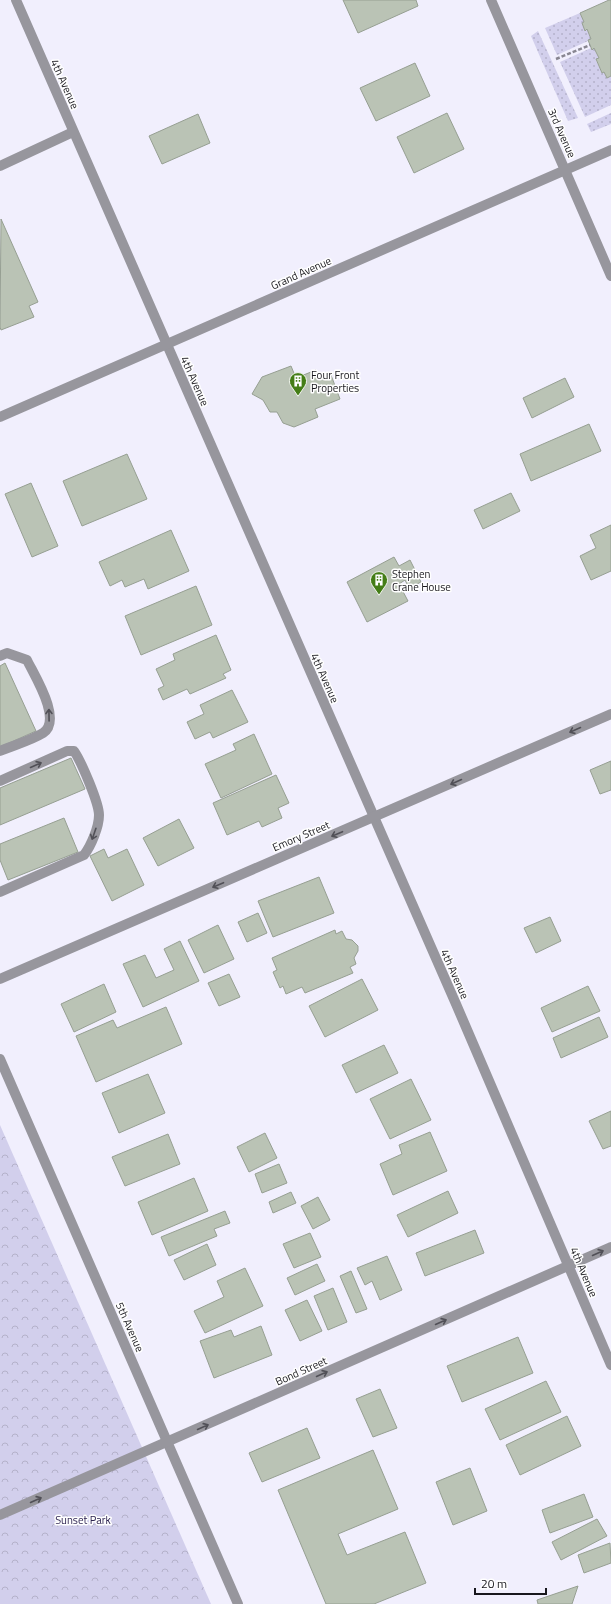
<svg xmlns="http://www.w3.org/2000/svg" width="611" height="1604" font-family="'Titillium Web',sans-serif">
<style>
.grass{fill:url(#grass-dots)}
.park{fill:url(#park-crowns)}
.building{fill:#bac3b5;stroke:#969f92}
.lines{fill:none;stroke-linecap:round;stroke-linejoin:round}
.path{stroke:#888691;stroke-width:2.5;stroke-dasharray:4 2;stroke-linecap:butt}
.minor{stroke:#97969d;stroke-width:10}
.oneway{stroke:#515057}
.labels{text-anchor:middle;stroke-width:3;stroke-linejoin:round;paint-order:stroke}
.street-label{font-size:11px;fill:#18171d;stroke:#fff}
.poi-label{font-size:11px;fill:#18171d;stroke:#fff;text-anchor:start}
.park-label{font-size:11px;fill:#2c2250;stroke:#fff}
</style>
<defs>
<pattern id="grass-dots" width="8" height="8" patternUnits="userSpaceOnUse"><rect width="8" height="8" fill="#d2cfec"/><path d="M2 2h.1M6 6h.1" fill="none" stroke="#b4b1ca" stroke-width="1.8" stroke-linecap="round"/></pattern>
<pattern id="park-crowns" width="20" height="18" patternUnits="userSpaceOnUse"><rect width="20" height="18" fill="#d2cfec"/><path d="M2 6a3 3 0 1 1 6 0M12 15a3 3 0 1 1 6 0" fill="none" stroke="#b4b1ca"/></pattern>
</defs>
<rect width="100%" height="100%" fill="#f1effd"/>
<g class="grass">
<path d="M580 13 584 22 582 23 585 30 587 29 591 39 588 41 557 55 545 28Z"/>
<path d="M538 31 578 118 568 121 531 36Z"/>
<path d="M591 48H594L599 58 596 60 602 73 604 72 607 78 611 76V105L585 117 560 62Z"/>
<path d="M611 113V124L591 132 587 124Z"/>
</g>
<path class="park" d="M0 1125 211 1604H0Z"/>
<g class="building">
<path d="M343 0H416L418 6 358 33Z"/>
<path d="M609 0H611V76L607 78 604 72 602 73 596 59 599 58 594 48 592 50 588 40 591 39 587 29 585 31 582 23 584 22 580 13Z"/>
<path d="M415 63 430 96 376 121 360 88Z"/>
<path d="M447 113 464 149 414 173 397 137Z"/>
<path d="M198 114 210 143 162 164 149 136Z"/>
<path d="M1 219 38 302 29 306 34 317 1 330 0 327Z"/>
<path d="M291 366 296 378 316 370 320 379 331 375 340 399 315 409 318 417 294 427 283 423 277 412H270L263 400 252 394 262 377Z"/>
<path d="M565 378 574 397 532 418 523 398Z"/>
<path d="M589 424 601 451 531 481 520 454Z"/>
<path d="M127 454 147 499 82 526 63 481Z"/>
<path d="M31 483 58 546 32 557 5 494Z"/>
<path d="M511 493 520 511 483 529 474 510Z"/>
<path d="M611 525V571L591 580 580 556 596 548 590 535Z"/>
<path d="M171 530 189 571 148 589 144 579 125 587 122 580 110 586 99 562Z"/>
<path d="M394 557 399 566 410 560 421 582 409 588 405 580 399 584 408 601 367 622 347 582Z"/>
<path d="M196 586 212 625 141 655 125 616Z"/>
<path d="M216 635 231 670 223 674 226 678 190 694 187 689 163 700 158 689 164 686 156 669 175 660 173 654Z"/>
<path d="M5 663 36 731 0 747V666Z"/>
<path d="M232 690 248 722 213 738 210 732 195 739 187 722 204 714 200 705Z"/>
<path d="M254 734 272 774 221 798 205 764 236 750 233 744Z"/>
<path d="M71 758 85 789 0 825V788Z"/>
<path d="M611 761V790L600 794 590 770Z"/>
<path d="M276 775 289 803 278 808 282 818 262 827 259 821 227 835 213 803Z"/>
<path d="M64 818 78 852 8 880 0 860V844Z"/>
<path d="M179 819 194 848 158 866 143 838Z"/>
<path d="M104 849 108 858 127 849 144 885 112 901 90 856Z"/>
<path d="M319 877 334 913 273 937 258 901Z"/>
<path d="M258 913 267 933 247 942 238 922Z"/>
<path d="M550 917 561 941 536 953 524 928Z"/>
<path d="M218 925 234 959 204 973 188 940Z"/>
<path d="M335 930 336 934 342 931 346 939 352 940 358 946V951L354 958 356 964 350 967 353 973 305 993 302 987 286 994 283 986 280 988 273 972 277 970 272 958Z"/>
<path d="M180 941 199 981 143 1007 123 964 145 955 156 978 174 970 164 949Z"/>
<path d="M229 974 240 997 219 1006 208 983Z"/>
<path d="M362 979 378 1010 325 1037 309 1006Z"/>
<path d="M104 984 116 1012 74 1032 61 1004Z"/>
<path d="M588 986 600 1011 552 1032 541 1008Z"/>
<path d="M166 1007 182 1044 96 1082 76 1036 113 1020 117 1028Z"/>
<path d="M599 1017 608 1037 561 1058 553 1038Z"/>
<path d="M384 1045 398 1073 356 1093 342 1065Z"/>
<path d="M148 1074 165 1113 119 1133 102 1093Z"/>
<path d="M411 1079 431 1120 390 1139 370 1099Z"/>
<path d="M611 1111V1146L603 1149 589 1121Z"/>
<path d="M430 1132 447 1171 393 1195 380 1164 402 1154 399 1145Z"/>
<path d="M265 1133 277 1158 249 1172 237 1147Z"/>
<path d="M168 1134 180 1164 125 1186 112 1157Z"/>
<path d="M279 1164 287 1183 262 1193 255 1174Z"/>
<path d="M194 1178 208 1211 152 1235 138 1202Z"/>
<path d="M448 1191 458 1213 408 1237 397 1215Z"/>
<path d="M291 1192 296 1203 273 1213 269 1202Z"/>
<path d="M318 1197 330 1220 313 1229 301 1206Z"/>
<path d="M225 1211 230 1223 214 1229 217 1236 169 1256 161 1237Z"/>
<path d="M475 1230 484 1253 425 1276 416 1253Z"/>
<path d="M310 1233 321 1257 294 1268 283 1244Z"/>
<path d="M207 1244 216 1265 184 1280 174 1260Z"/>
<path d="M387 1256 402 1290 380 1300 372 1281 365 1285 357 1268Z"/>
<path d="M317 1264 325 1281 295 1295 287 1278Z"/>
<path d="M245 1268 263 1306 205 1333 194 1311 224 1297 217 1281Z"/>
<path d="M351 1271 367 1309 356 1313 340 1276Z"/>
<path d="M333 1288 347 1322 328 1330 314 1296Z"/>
<path d="M307 1300 322 1331 300 1341 285 1310Z"/>
<path d="M261 1326 272 1355 214 1378 200 1341 231 1330 234 1337Z"/>
<path d="M518 1337 533 1373 462 1402 447 1366Z"/>
<path d="M546 1381 561 1412 500 1440 485 1409Z"/>
<path d="M380 1389 397 1428 373 1437 356 1399Z"/>
<path d="M567 1416 581 1446 520 1475 506 1445Z"/>
<path d="M307 1428 320 1458 262 1482 249 1453Z"/>
<path d="M373 1450 398 1509 338 1534 347 1555 405 1532 426 1583 374 1604H326L278 1490Z"/>
<path d="M470 1468 487 1511 453 1525 436 1482Z"/>
<path d="M584 1494 593 1517 550 1533 542 1510Z"/>
<path d="M597 1519 607 1536 561 1560 552 1542Z"/>
<path d="M610 1543 611 1563 584 1573 578 1555Z"/>
<path d="M578 1586 572 1604H538L537 1600Z"/>
</g>
<g class="lines">
<path class="path" d="M556 59 590 45"/>
<g class="minor">
<path d="M16 0 456 1004 611 1365"/>
<path d="M491 0 611 276"/>
<path d="M0 166 73 132"/>
<path d="M0 417 611 150"/>
<path d="M0 656 7 653 27 660C34 675 63 720 43 733 30 741 14 745 0 751"/>
<path d="M0 781 67 751H74C81 761 99 803 99 815 99 827 91 846 84 855L0 892"/>
<path d="M0 979 611 714"/>
<path d="M0 1059 238 1604"/>
<path d="M0 1515 611 1247"/>
</g>
</g>
<defs><path id="oneway-shaft" d="M-6 0H5M1.5-3L5.5 0L1.5 3" fill="none" stroke-width="1.6" stroke-linecap="round" stroke-linejoin="round"/></defs>
<g class="oneway">
<use href="#oneway-shaft" transform="translate(49 715) rotate(-91)"/>
<use href="#oneway-shaft" transform="translate(575 730) rotate(156)"/>
<use href="#oneway-shaft" transform="translate(36 765) rotate(-24)"/>
<use href="#oneway-shaft" transform="translate(456 782) rotate(156)"/>
<use href="#oneway-shaft" transform="translate(94 834) rotate(109)"/>
<use href="#oneway-shaft" transform="translate(337 834) rotate(157)"/>
<use href="#oneway-shaft" transform="translate(218 885) rotate(157)"/>
<use href="#oneway-shaft" transform="translate(598 1253) rotate(-24)"/>
<use href="#oneway-shaft" transform="translate(441 1322) rotate(-24)"/>
<use href="#oneway-shaft" transform="translate(322 1374) rotate(-24)"/>
<use href="#oneway-shaft" transform="translate(203 1427) rotate(-24)"/>
<use href="#oneway-shaft" transform="translate(36 1500) rotate(-24)"/>
</g>
<defs>
<g id="building-pin" transform="scale(0.9)"><path d="M0 17L-7.5 6A9.5 9.5 0 1 1 7.5 6Z" fill="#447d16" stroke="#fff"/><path d="M-4-6H4V6H1V3H-1V6H-4ZM-2.5-4.3h1.7v1.8h-1.7ZM.8-4.3h1.7v1.8H.8ZM-2.5-1h1.7V.8h-1.7ZM.8-1h1.7V.8H.8Z" fill="#fff"/></g>
</defs>
<g fill-rule="evenodd">
<use href="#building-pin" x="298" y="381"/>
<use href="#building-pin" x="379" y="580"/>
</g>
<g class="labels">
<g class="street-label">
<text transform="translate(65 84) rotate(66)" y="4">4th Avenue</text>
<text transform="translate(562 133) rotate(66)" y="4">3rd Avenue</text>
<text transform="translate(301 273) rotate(-24)" y="4">Grand Avenue</text>
<text transform="translate(195 381) rotate(66)" y="4">4th Avenue</text>
<text transform="translate(325 678) rotate(66)" y="4">4th Avenue</text>
<text transform="translate(301 836) rotate(-23)" y="4">Emory Street</text>
<text transform="translate(455 974) rotate(66)" y="4">4th Avenue</text>
<text transform="translate(584 1272) rotate(67)" y="4">4th Avenue</text>
<text transform="translate(130 1327) rotate(66)" y="4">5th Avenue</text>
<text transform="translate(301 1371) rotate(-24)" y="4">Bond Street</text>
</g>
<g class="poi-label">
<text x="311" y="379">Four Front<tspan x="311" dy="13">Properties</tspan></text>
<text x="392" y="578">Stephen<tspan x="392" dy="13">Crane House</tspan></text>
</g>
<g class="park-label">
<text x="83" y="1524">Sunset Park</text>
</g>
</g>
<path d="M475 1588v6h71v-6" fill="none" stroke="#18171d" stroke-width="2"/>
<text x="481" y="1588" font-size="12" fill="#18171d" stroke="#ffffff" stroke-width="3" paint-order="stroke">20 m</text>
</svg>
